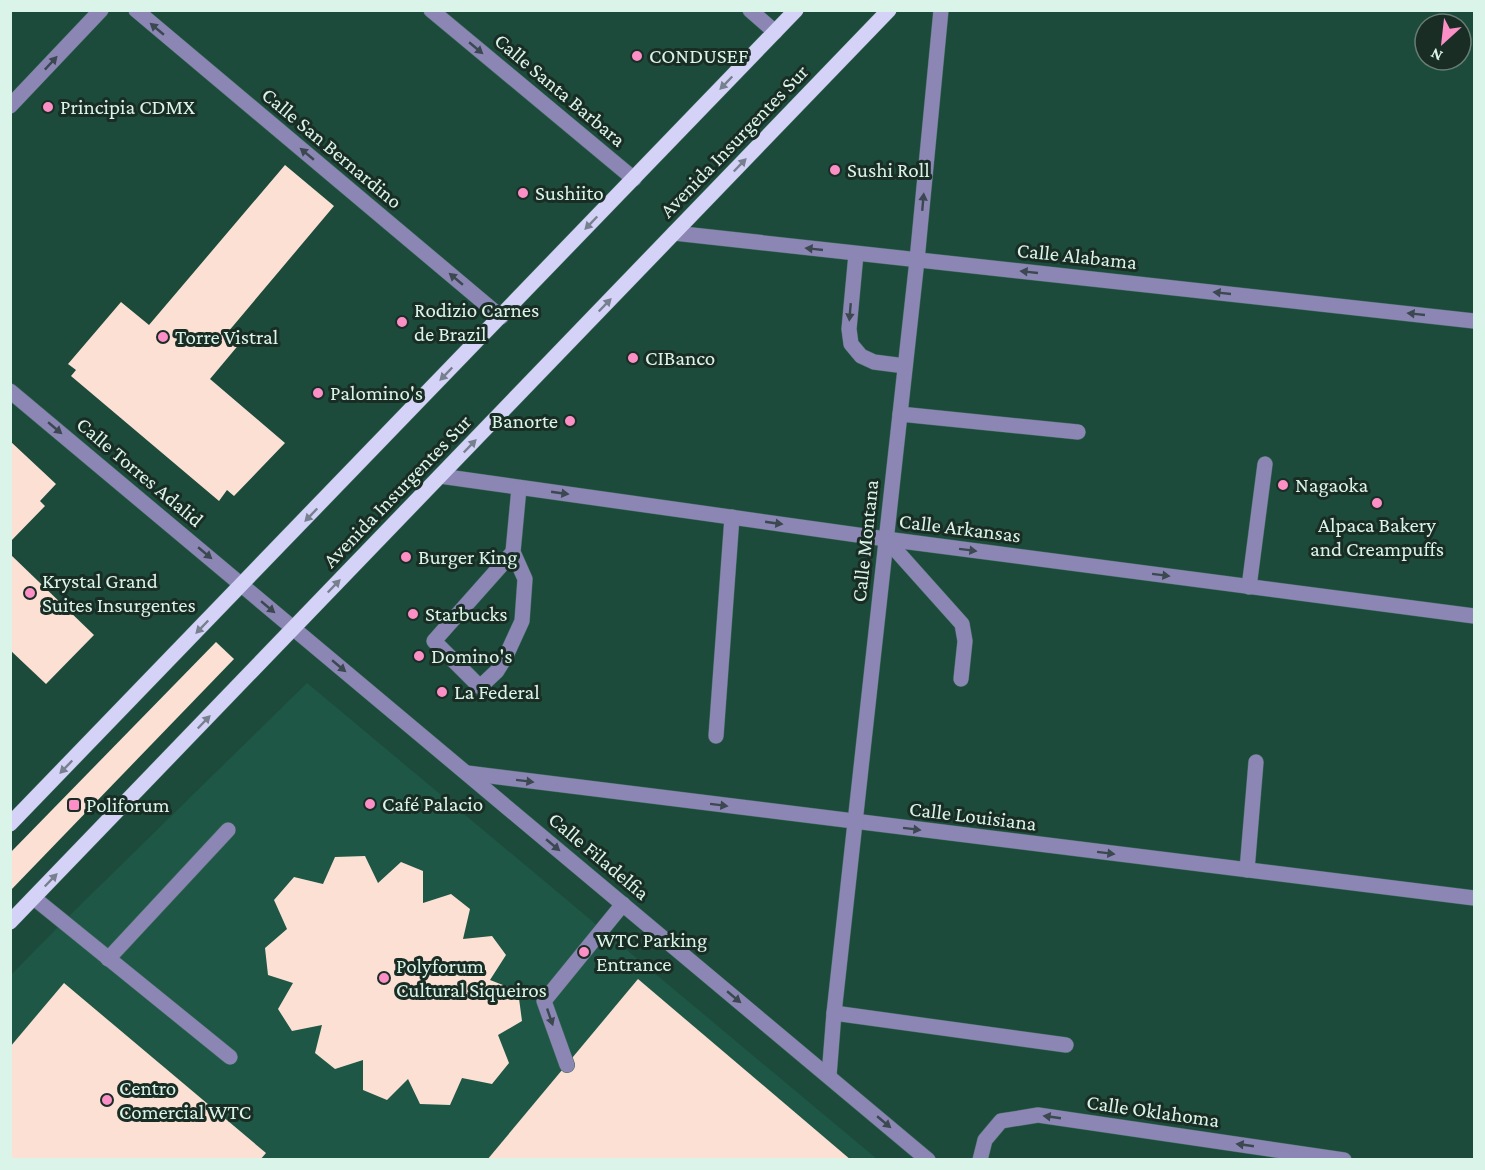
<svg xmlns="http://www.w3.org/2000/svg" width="1485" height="1170" font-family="'Crimson Pro',serif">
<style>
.built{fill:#1e5746}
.building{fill:#fbe0d3}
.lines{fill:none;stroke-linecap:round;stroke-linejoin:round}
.minor-casing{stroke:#3e695b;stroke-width:16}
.major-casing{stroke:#3e695b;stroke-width:16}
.minor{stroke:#8b86b4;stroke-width:15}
.major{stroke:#d5d2f7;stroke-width:15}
.oneway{fill:#3b4850}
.oneway2{fill:#77808e}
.poi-dot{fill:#fb8fc6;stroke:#192d25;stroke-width:2}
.labels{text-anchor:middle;stroke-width:6;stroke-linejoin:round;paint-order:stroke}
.poi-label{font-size:21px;fill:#dbf4ea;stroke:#192d25;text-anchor:start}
.street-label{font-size:21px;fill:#dbf4ea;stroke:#192d25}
</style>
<rect width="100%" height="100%" fill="#1c4b3c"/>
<path class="built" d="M307 683 877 1159H11L10 976 63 922Z"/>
<g class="building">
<path d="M285 165 334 206 228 332 241 342 210 379 285 443 234 496 227 490 219 501 71 376 76 370 68 364 121 302 149 325Z"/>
<path d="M10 441 56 484 40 501 45 506 10 542Z"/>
<path d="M10 554 94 635 46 684 10 650Z"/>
<path d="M216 642 234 659 10 891V853Z"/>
<path d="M365 856 378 883 401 862 423 871V903L451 894 470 909 463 939 492 936 506 955 490 980 518 991 522 1021 498 1035 509 1063 492 1084 462 1078 450 1105 420 1104 408 1079 387 1100 363 1090V1060L335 1069 315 1053 322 1025 292 1031 278 1009 293 983 268 975 265 948 287 929 274 900 294 877 323 884 335 857Z"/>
<path d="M638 979 851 1160H487Z"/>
<path d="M64 983 266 1153 260 1160H10V1047Z"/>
</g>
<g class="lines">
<g class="minor-casing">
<g id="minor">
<path d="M136 10 501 317"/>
<path d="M431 10 634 179"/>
<path d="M750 10 775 32"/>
<path d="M10 106 101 10"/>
<path d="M674 233 1474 321"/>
<path d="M856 254 849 329 851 344 861 356 874 362 905 366"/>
<path d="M10 391 928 1160"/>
<path d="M900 414 1078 432"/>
<path d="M440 476 886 539 1474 616"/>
<path d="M886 539 962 624 965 641 961 679"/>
<path d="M513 552 525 579 522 621 506 656 497 671 480 687 434 641 513 552 519 488"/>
<path d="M1249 587 1265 464"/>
<path d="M716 736 732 517"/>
<path d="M467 773 1474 898"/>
<path d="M1247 870 1256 762"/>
<path d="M34 898 230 1057"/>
<path d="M108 959 228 830"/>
<path d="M834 1013 1066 1045"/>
<path d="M567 1065 544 1001 623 904"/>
<path d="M829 1076 834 1013 917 260 941 10"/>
<path d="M980 1160 985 1140 1001 1121 1038 1115 1344 1160"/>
</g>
</g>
<g class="major-casing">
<g id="major">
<path d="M10 824 796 10"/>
<path d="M10 922 889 10"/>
</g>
</g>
<use href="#minor" class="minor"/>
<use href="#major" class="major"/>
</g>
<defs><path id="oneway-solid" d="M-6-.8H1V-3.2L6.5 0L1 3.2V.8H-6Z" transform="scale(1.5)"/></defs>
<g class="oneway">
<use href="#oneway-solid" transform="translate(157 29) rotate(-140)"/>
<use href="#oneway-solid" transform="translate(476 48) rotate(40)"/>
<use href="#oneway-solid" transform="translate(51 63) rotate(-47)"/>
<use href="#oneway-solid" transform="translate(307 154) rotate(-140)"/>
<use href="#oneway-solid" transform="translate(923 202) rotate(-85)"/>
<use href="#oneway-solid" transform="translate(814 249) rotate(-174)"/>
<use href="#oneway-solid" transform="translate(1029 272) rotate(-174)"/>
<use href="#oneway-solid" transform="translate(456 279) rotate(-140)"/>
<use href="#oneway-solid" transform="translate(1222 293) rotate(-174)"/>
<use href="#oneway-solid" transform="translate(850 312) rotate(95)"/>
<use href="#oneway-solid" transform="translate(1416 314) rotate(-174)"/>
<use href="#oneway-solid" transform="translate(55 428) rotate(40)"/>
<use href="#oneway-solid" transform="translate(560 493) rotate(8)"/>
<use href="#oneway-solid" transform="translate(774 523) rotate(8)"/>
<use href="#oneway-solid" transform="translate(968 550) rotate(7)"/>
<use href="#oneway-solid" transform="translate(205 553) rotate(40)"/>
<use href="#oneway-solid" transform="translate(1161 575) rotate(7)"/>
<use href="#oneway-solid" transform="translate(268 607) rotate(40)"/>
<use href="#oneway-solid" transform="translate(339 666) rotate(40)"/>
<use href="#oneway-solid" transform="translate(525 781) rotate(7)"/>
<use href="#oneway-solid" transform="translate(719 805) rotate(7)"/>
<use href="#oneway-solid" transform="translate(912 829) rotate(7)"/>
<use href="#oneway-solid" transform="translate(553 845) rotate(40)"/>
<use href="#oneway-solid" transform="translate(1106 853) rotate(7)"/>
<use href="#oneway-solid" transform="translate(734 997) rotate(40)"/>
<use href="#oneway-solid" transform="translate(550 1017) rotate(71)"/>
<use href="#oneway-solid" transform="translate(1052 1117) rotate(-172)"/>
<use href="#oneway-solid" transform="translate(884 1122) rotate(40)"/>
<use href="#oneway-solid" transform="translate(1245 1145) rotate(-172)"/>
</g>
<g class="oneway2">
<use href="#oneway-solid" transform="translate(726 83) rotate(134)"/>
<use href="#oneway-solid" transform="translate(740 165) rotate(-46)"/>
<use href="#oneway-solid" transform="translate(591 223) rotate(134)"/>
<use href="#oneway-solid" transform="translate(605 305) rotate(-46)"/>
<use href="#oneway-solid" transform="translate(446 374) rotate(134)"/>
<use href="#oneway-solid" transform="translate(470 446) rotate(-46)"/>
<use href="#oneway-solid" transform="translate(311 515) rotate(134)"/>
<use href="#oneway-solid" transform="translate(334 586) rotate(-46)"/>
<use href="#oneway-solid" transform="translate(202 627) rotate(134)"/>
<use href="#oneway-solid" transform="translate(204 722) rotate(-46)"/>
<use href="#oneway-solid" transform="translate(66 767) rotate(134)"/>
<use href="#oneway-solid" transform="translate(51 880) rotate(-46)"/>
</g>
<g class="poi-dot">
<circle cx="637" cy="56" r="6"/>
<circle cx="48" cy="107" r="6"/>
<circle cx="835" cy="170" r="6"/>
<circle cx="523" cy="193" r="6"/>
<circle cx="402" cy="322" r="6"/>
<circle cx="163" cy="337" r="6"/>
<circle cx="633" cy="358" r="6"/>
<circle cx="318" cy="393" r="6"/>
<circle cx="570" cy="421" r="6"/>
<circle cx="1283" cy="485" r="6"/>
<circle cx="1377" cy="503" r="6"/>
<circle cx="406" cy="557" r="6"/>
<circle cx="30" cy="593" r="6"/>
<circle cx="413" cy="614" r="6"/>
<circle cx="419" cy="656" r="6"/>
<circle cx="442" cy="692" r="6"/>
<circle cx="370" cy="804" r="6"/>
<rect x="68" y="799" width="12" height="12" rx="3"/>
<circle cx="584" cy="952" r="6"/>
<circle cx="384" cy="978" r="6"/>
<circle cx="107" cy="1100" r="6"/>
</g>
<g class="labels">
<g class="poi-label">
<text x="649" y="63">CONDUSEF</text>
<text x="60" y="114">Principia CDMX</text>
<text x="847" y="177">Sushi Roll</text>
<text x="535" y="200">Sushiito</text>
<text x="414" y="317">Rodizio Carnes<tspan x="414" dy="24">de Brazil</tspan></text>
<text x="175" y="344">Torre Vistral</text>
<text x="645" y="365">CIBanco</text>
<text x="330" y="400">Palomino's</text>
<text x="558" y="428" text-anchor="end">Banorte</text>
<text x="1295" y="492">Nagaoka</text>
<text x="1377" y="532" text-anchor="middle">Alpaca Bakery<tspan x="1377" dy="24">and Creampuffs</tspan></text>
<text x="418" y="564">Burger King</text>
<text x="42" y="588">Krystal Grand<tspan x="42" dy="24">Suites Insurgentes</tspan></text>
<text x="425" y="621">Starbucks</text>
<text x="431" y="663">Domino's</text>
<text x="454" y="699">La Federal</text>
<text x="382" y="811">Café Palacio</text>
<text x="86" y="812">Poliforum</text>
<text x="596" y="947">WTC Parking<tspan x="596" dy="24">Entrance</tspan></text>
<text x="396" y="973">Polyforum<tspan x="396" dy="24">Cultural Siqueiros</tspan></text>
<text x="119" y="1095">Centro<tspan x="119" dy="24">Comercial WTC</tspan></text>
</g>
<g class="street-label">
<text transform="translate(560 90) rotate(40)" y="7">Calle Santa Barbara</text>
<text transform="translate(734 141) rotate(-46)" y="7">Avenida Insurgentes Sur</text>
<text transform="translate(332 148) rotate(40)" y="7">Calle San Bernardino</text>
<text transform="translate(1077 256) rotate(6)" y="7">Calle Alabama</text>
<text transform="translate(140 472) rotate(40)" y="7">Calle Torres Adalid</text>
<text transform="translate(397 491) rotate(-46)" y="7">Avenida Insurgentes Sur</text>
<text transform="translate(960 528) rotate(7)" y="7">Calle Arkansas</text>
<text transform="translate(865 541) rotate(-84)" y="7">Calle Montana</text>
<text transform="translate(973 816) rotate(7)" y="7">Calle Louisiana</text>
<text transform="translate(599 856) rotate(40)" y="7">Calle Filadelfia</text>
<text transform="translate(1153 1111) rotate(8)" y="7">Calle Oklahoma</text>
</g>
</g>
<rect width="1485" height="1170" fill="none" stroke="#dbf4ea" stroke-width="24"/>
<g transform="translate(1443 42) rotate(207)"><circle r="28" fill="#192d25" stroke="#677d74" stroke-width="1.5"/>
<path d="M0-4.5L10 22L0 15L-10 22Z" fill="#fb8fc6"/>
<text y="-9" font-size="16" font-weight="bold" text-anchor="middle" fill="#dbf4ea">N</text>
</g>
</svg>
